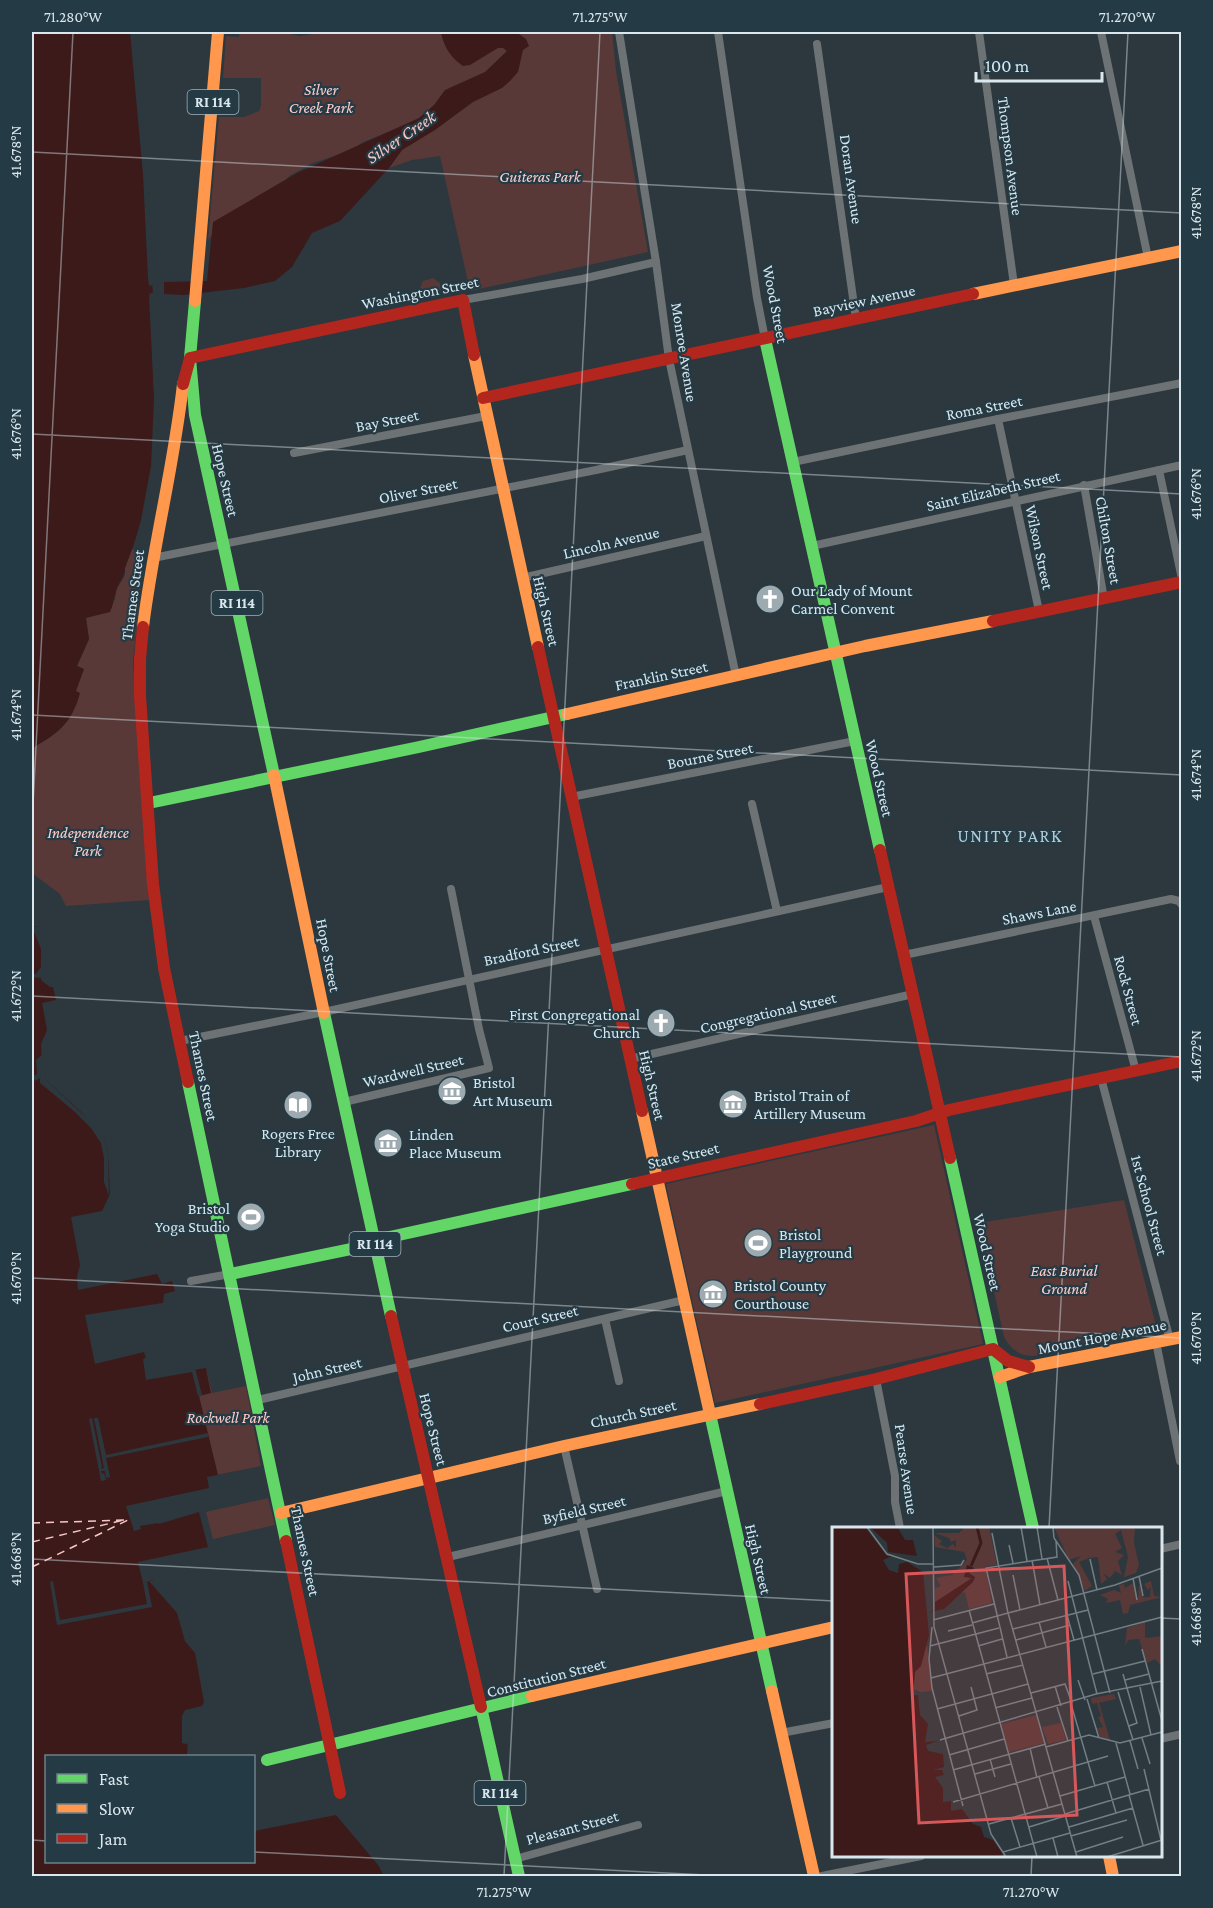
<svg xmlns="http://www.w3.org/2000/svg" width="1213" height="1908" font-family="'Crimson Pro',serif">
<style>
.green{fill:#583938}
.water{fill:#3c1a1a}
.pier{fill:#2c383d}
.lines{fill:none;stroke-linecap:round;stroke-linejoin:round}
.ferry{stroke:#f8c7c4;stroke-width:1.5;stroke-dasharray:8 6;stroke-linecap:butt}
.street{stroke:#6d7274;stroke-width:8}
.fast{stroke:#63d668;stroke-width:12}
.slow{stroke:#ff974d;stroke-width:12}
.jam{stroke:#b3261e;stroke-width:12}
.ticks{fill:none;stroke:#dae7ee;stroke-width:1.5;stroke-opacity:0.45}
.labels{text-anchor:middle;stroke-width:4.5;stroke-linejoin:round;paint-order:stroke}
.shield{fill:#243b45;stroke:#a3b3bb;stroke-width:1.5}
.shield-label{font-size:15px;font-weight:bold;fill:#dae7ee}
.park-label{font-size:16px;font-style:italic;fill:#ffcecb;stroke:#243b45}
.street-label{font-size:16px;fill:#dae7ee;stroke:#243b45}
.poi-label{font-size:16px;fill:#dae7ee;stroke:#243b45;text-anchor:start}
.water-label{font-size:18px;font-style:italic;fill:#f8c7c4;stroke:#243b45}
.neighbourhood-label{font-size:18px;letter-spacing:1.5px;fill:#b0cad7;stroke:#243b45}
.inset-river{fill:none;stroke:#3c1a1a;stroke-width:3}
.inset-road{fill:none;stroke:#727e84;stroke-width:1.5}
.view{fill:#d7585a;fill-opacity:0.15;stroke:#d7585a;stroke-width:3}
.inset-edge{fill:none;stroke:#dae7ee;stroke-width:3}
.neatline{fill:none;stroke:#dae7ee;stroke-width:2}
.ticks-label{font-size:15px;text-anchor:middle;fill:#dae7ee}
</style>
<rect width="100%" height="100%" fill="#2c383d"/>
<g class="green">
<path d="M239 32H280L300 36 326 32H441L443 41 504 48 507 51 498 65 432 115 363 142 352 150 313 163 289 176 281 186 229 217 208 240 219 117H244L259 111 261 106V78H223L226 36 239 37Z"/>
<path d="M505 32H612L616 71 648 252 470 291 440 156 412 160 389 168 402 150 520 57 523 49Z"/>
<path d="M433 278 440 283 441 290 421 296 420 288 423 281Z"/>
<path d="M132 549 142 554 140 598 133 661 149 900 66 906 60 894 32 873V748C58 734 72 723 79 693L75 691 84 669 77 666 89 639 86 618 115 600 116 590 125 576V568Z"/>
<path d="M934 1125 983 1344 715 1403 666 1184Z"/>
<path d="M1124 1200 1157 1330 1034 1356C1020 1356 1011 1350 1004 1337L979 1223Z"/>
<path d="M206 1368 212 1393 246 1386 261 1466 211 1476 198 1411V1396Z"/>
<path d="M268 1498 275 1525 213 1539 206 1512Z"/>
</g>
<g class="water">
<path d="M32 32H132L158 357 154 472 144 517 125 568C125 578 118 582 116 592 114 599 113 605 110 612L86 618 89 639 77 666 84 669 76 691 80 693C72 723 58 734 32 748Z"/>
<path d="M441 32H463L466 34 470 32H516L526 39 529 46 523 50 518 72 510 81 502 88 473 102 435 130 402 150 389 168 340 221 312 233 292 267 275 281 244 288 183 295 164 294V282L207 281 213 222 297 173 419 118 434 105 445 90 485 72 507 51 503 48H498L470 65 463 66C450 57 444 47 441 32Z"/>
<path d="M39 926 47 974 40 976 42 981 50 987H53L56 1000 42 1003 47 1030 41 1044 42 1065 46 1080 80 1111 104 1138 108 1154 110 1194 102 1211 71 1217 80 1265 77 1276 78 1290 157 1274 162 1284 172 1281 175 1291 164 1294 163 1303 85 1315 95 1364 144 1352 152 1376 206 1368 211 1393 199 1396 218 1475 207 1477 209 1488 126 1506 134 1531 141 1529 140 1526 158 1523 159 1524 199 1512 208 1547 138 1562 143 1583 153 1580 179 1610 198 1653 207 1702 204 1707 189 1712 187 1756H46V1862H254V1831L336 1815 378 1865 384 1876H32V927Z"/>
</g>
<g class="pier">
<path d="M130 32H135L148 188 154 284 151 286 149 285 148 278 143 174Z"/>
<path d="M156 292 160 363 157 458 152 492 141 533 138 542 133 548 141 520 151 466 154 399 149 295 151 293Z"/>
<path d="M41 926 48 946 45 949 50 975 49 977 32 978V974H36L41 967V949L32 927Z"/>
<path d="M42 1055 46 1080 91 1122 104 1138 108 1154 109 1196 104 1182V1158L101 1143 91 1128 75 1112 45 1087 40 1083V1078L35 1081 33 1076 37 1074 36 1060Z"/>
<path d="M149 1356 153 1373 195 1368 202 1395 198 1396 192 1372 146 1380 143 1359Z"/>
<path d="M92 1418 102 1467 101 1469 104 1468 94 1418H98L106 1455 208 1433V1437L106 1458 110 1477 106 1478 105 1471H101L102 1474 104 1473 106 1480 101 1481 89 1419Z"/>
<path d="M156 1580 168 1596 181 1607 191 1637 201 1651 210 1702 205 1709 191 1714 189 1718 190 1743 185 1744 182 1743V1716L185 1710 202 1706 204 1702 195 1653 185 1641 177 1613 149 1581Z"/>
<path d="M53 1581 60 1620 147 1604 143 1583 147 1582 152 1607 57 1625 50 1582Z"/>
</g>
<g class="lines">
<g class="ferry">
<path d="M32 1523 127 1520"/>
<path d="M32 1542 124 1520"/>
<path d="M32 1567 128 1520"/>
</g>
<g class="street">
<path d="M619 32 656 262 669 359 736 676"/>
<path d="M718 32 757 298 765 339"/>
<path d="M979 32 1014 285"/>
<path d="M1101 32 1148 258"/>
<path d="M817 44 856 319"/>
<path d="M463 300 582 279 656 262"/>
<path d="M998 419 1039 611"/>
<path d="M294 453 486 416"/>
<path d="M793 462 998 419 1182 383"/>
<path d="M1159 470 1182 579"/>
<path d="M1084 485 1104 599"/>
<path d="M812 546 1182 465"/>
<path d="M153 558 596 470 688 450"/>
<path d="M522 578 706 536"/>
<path d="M571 797 855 741"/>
<path d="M752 804 777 911"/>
<path d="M1094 916 1136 1071"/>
<path d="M904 955 1171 899 1179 901 1182 905"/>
<path d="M180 1041 324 1012 888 887"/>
<path d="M630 1059 913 994"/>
<path d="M1101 1078 1170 1340"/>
<path d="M344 1102 489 1068 479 1029 451 889"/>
<path d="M191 1281 230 1274"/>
<path d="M605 1319 619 1381"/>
<path d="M1156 1342 1180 1461"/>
<path d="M876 1379 895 1476V1502L900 1528"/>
<path d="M258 1400 684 1300"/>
<path d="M564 1446 597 1589"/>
<path d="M1160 1549 1182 1544"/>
<path d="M448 1557 727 1491"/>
<path d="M781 1733 834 1723"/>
<path d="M1160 1739 1182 1734"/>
<path d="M515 1859 638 1825"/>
<path d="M822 1876 921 1856"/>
</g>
<g class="fast">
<path d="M195 301 190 358 195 415 274 775"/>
<path d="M765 339 880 850"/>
<path d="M149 803 419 747 567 714"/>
<path d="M324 1013 391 1316"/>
<path d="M188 1082 286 1541"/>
<path d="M950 1158 1033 1528"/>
<path d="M230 1274 365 1246 385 1238 632 1184"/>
<path d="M710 1414 772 1691"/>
<path d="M481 1707 519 1876"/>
<path d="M267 1760 532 1696"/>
</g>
<g class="slow">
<path d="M973 294 1182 251"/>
<path d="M195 301 218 32"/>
<path d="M474 355 538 647"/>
<path d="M143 627C153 546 174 466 183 384"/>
<path d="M567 714 865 646 993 621"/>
<path d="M274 775 324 1013"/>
<path d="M642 1111 710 1414"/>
<path d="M1000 1377 1029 1367 1182 1337"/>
<path d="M281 1513 564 1446 760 1404"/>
<path d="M772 1691 814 1876"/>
<path d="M532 1696 834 1627"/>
<path d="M1109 1856 1113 1876"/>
</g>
<g class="jam">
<path d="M183 384 190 358 463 300 474 355"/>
<path d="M483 398 973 294"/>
<path d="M993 621 1182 582"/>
<path d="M143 627 140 659V696L153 884 164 968 188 1082"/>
<path d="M538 647 642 1111"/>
<path d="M880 850 950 1158"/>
<path d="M632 1184 916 1121 949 1110 1182 1061"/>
<path d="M391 1316 481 1707"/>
<path d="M760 1404 876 1379 993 1349 1008 1361 1029 1367"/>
<path d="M286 1541 340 1793"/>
</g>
</g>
<path class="ticks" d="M32 152 1182 213M32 434 1182 494M32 715 1182 775M32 824 73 32M32 996 1182 1057M32 1278 1182 1338M1049 1528 1128 32M32 1559 834 1601M1160 1618 1182 1619M32 1840 46 1841M254 1852 726 1876M504 1876 600 32M1031 1876 1032 1856"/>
<defs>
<g id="church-disc" transform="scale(1.5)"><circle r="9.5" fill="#9daab0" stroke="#243b45"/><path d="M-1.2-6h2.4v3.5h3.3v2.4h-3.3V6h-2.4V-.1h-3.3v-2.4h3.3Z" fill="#fff"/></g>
<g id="museum-disc" transform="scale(1.5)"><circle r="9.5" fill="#9daab0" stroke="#243b45"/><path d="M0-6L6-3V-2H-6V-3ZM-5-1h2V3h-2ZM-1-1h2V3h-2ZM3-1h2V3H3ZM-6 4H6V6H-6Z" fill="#fff"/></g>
<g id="library-disc" transform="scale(1.5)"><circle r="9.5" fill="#9daab0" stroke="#243b45"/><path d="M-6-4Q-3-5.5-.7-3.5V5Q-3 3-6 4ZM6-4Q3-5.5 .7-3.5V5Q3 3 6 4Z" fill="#fff"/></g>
<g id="stadium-disc" transform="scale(1.5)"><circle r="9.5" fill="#9daab0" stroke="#243b45"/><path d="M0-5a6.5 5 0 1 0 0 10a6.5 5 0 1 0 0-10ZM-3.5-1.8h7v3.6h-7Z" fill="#fff"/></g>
</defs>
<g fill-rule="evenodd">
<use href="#church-disc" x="770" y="599"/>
<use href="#church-disc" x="661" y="1023"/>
<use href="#museum-disc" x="452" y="1091"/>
<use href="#museum-disc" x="733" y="1104"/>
<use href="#library-disc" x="298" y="1105"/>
<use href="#museum-disc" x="388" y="1143"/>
<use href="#stadium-disc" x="251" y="1217"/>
<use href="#stadium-disc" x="758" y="1243"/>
<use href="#museum-disc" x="713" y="1294"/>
</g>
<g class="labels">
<g class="shield">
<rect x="187.5" y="90" width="51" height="24" rx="4.5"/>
<rect x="211.5" y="591" width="51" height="24" rx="4.5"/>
<rect x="349.5" y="1232" width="51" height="24" rx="4.5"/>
<rect x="474.5" y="1781" width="51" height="24" rx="4.5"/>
</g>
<g class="shield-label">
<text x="213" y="107">RI 114</text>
<text x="237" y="608">RI 114</text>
<text x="375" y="1249">RI 114</text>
<text x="500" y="1798">RI 114</text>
</g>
<g class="park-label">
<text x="321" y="95">Silver<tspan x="321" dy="18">Creek Park</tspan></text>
<text x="540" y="182">Guiteras Park</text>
<text x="88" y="838">Independence<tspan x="88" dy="18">Park</tspan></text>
<text x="1064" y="1276">East Burial<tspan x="1064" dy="18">Ground</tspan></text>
<text x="228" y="1423">Rockwell Park</text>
</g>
<g class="street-label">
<text transform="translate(1011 156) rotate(83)" y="6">Thompson Avenue</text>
<text transform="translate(852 179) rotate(82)" y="6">Doran Avenue</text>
<text transform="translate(420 292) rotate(-11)" y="6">Washington Street</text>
<text transform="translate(864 300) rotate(-12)" y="6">Bayview Avenue</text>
<text transform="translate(776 304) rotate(79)" y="6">Wood Street</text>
<text transform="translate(685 352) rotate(81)" y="6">Monroe Avenue</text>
<text transform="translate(984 407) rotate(-11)" y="6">Roma Street</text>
<text transform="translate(387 420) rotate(-11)" y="6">Bay Street</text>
<text transform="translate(226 480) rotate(77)" y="6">Hope Street</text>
<text transform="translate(418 490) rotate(-11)" y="6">Oliver Street</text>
<text transform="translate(993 490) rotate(-13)" y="6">Saint Elizabeth Street</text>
<text transform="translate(1109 540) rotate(80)" y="6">Chilton Street</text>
<text transform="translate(611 542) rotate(-13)" y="6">Lincoln Avenue</text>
<text transform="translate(1040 547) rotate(78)" y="6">Wilson Street</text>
<text transform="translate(132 595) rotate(-82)" y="6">Thames Street</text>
<text transform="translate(547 611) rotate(77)" y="6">High Street</text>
<text transform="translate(661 675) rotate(-12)" y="6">Franklin Street</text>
<text transform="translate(710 755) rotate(-11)" y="6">Bourne Street</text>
<text transform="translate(880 778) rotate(77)" y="6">Wood Street</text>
<text transform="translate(1039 912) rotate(-11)" y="6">Shaws Lane</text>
<text transform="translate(531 950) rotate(-12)" y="6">Bradford Street</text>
<text transform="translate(329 955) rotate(79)" y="6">Hope Street</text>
<text transform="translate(1129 990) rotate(75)" y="6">Rock Street</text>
<text transform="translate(768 1012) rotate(-13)" y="6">Congregational Street</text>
<text transform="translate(413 1070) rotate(-13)" y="6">Wardwell Street</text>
<text transform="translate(204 1076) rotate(78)" y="6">Thames Street</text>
<text transform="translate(653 1085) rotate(77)" y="6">High Street</text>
<text transform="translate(683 1155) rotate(-13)" y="6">State Street</text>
<text transform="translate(1150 1205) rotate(75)" y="6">1st School Street</text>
<text transform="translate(988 1252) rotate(77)" y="6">Wood Street</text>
<text transform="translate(540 1318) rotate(-13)" y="6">Court Street</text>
<text transform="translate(1102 1336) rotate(-11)" y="6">Mount Hope Avenue</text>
<text transform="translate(327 1369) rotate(-13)" y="6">John Street</text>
<text transform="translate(633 1413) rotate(-12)" y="6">Church Street</text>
<text transform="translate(434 1429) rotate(76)" y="6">Hope Street</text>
<text transform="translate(907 1469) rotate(82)" y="6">Pearse Avenue</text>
<text transform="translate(584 1509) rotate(-13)" y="6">Byfield Street</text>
<text transform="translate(306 1551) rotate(78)" y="6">Thames Street</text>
<text transform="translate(759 1559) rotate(77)" y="6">High Street</text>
<text transform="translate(546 1677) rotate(-14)" y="6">Constitution Street</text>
<text transform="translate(572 1827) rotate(-15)" y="6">Pleasant Street</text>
</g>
<g class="poi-label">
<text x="791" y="596">Our Lady of Mount<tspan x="791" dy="18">Carmel Convent</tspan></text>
<text x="640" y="1020" text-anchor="end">First Congregational<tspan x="640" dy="18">Church</tspan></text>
<text x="473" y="1088">Bristol<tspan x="473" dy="18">Art Museum</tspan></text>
<text x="754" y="1101">Bristol Train of<tspan x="754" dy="18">Artillery Museum</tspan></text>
<text x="298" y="1139" text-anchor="middle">Rogers Free<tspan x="298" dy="18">Library</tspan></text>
<text x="409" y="1140">Linden<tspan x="409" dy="18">Place Museum</tspan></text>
<text x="230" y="1214" text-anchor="end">Bristol<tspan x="230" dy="18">Yoga Studio</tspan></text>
<text x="779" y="1240">Bristol<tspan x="779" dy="18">Playground</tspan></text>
<text x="734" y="1291">Bristol County<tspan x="734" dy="18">Courthouse</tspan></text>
</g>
<g class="water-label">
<text transform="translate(401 137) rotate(-34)" y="6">Silver Creek</text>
</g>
<g class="neighbourhood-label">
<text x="1010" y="842">UNITY PARK</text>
</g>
</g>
<g transform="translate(832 1527)">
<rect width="330" height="330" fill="#2c383d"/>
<path d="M133 0H157L165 38 153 40 160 76 137 82 133 65 126 67 142 52 139 48H134L141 44 137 38 132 48 139 52 103 77V61L109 59 104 51 120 48 135 33 132 25 103 20 102 8 110 14 107 17 115 21 121 17 124 21V13L119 15 117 11 103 6H127ZM222 0H303L302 16 307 38 304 46 292 50 296 30 289 3 283 7 290 21 283 25 292 28 286 34 290 48 283 44 278 51 271 46 275 52 269 57 266 30 257 31 247 35 260 59 253 64 241 37 249 29 237 33ZM319 54 322 69 330 70 298 78 296 86 291 87 288 73 274 76 276 72 268 68 282 63 289 66 287 58 292 57 293 61 301 56 306 73 307 57 311 70H318L319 60 316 63 312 57ZM313 95V111L330 109V140L323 132 315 136 307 112 296 113 293 119 295 101ZM95 118 100 164 89 165 81 162 83 145ZM282 167 284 172 267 176 278 213 268 210 265 201 271 200 266 190 269 189 265 176 260 177 259 171ZM204 188 212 216 177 225 169 197ZM229 196 234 213 216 217 210 200Z" fill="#583938"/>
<path d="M0 0H33L55 29H60L51 33 57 43 66 46 67 37 75 35 91 45 97 108 89 139 83 145 81 168H86L88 188 96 197 93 215 106 214 94 218 96 224 111 227 112 240 101 243H110L112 248 103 250 111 261V275L119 274V284L130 282 141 297 149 300 152 310 161 313 171 327 169 330H0ZM38 0 66 1 73 13H81L85 29 56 25 55 16ZM135 38 142 41 137 46 143 50 141 55 112 82 98 85 103 82V75L140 51 132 50Z" fill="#3c1a1a"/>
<path class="inset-river" d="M139 39 149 16 145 0M38 330 75 250 101 245M47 330 80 254 98 246M57 330 89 251 100 245"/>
<path class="inset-road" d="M35 0 55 27 86 37H102M101 0 102 100 159 307 174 330M102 0H127M189 0 195 34M205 0 210 32M221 0 222 11 247 48 278 166M177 18 181 36M215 31 226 73M258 32 265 63M200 33 208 78M102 40 129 38 132 33M181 48 188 83M307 49 311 69M301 51 305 73M236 54 265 167M137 83 205 330M235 88 242 113M101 93 162 77M207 95 214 120M140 96 176 86 160 6M100 100 97 132 100 161 131 279M181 102 256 83M116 104 140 98M184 113 238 98M98 119 167 101M146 119 170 112M310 122 330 194M175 130 154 41 225 30 224 14M154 147 191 138M261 147 313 134M291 147 305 196 297 199M99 151 330 90M246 153 253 173M293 153 317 147M223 159 229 179M308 160 319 208M286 165 301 213M199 166 233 157 240 176M255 172 267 211M239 177 263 259M225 180 236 214M163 181 200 171M105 182 196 157M127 189 145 183 139 160M310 211 318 237M108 213 264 167 330 154M298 214 306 242M284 216 298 267M214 220 257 208 288 216 330 205M198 221 205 251M117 228 172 212M158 232 163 250M312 242 329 313M121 243 214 217M143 247 179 237M207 250 216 281M275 255 284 286M297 268 311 318M228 269 293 250M121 275 276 229M233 287 317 262M179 291 188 320M157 297 230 277M197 300 233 289M237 300 301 281M239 309 295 293M221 311 226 330M171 325 238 306M244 325 291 310M245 330 176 86 283 58 330 41M275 330 330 313"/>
<path class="view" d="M232 39 245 288 87 296 74 47Z"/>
<rect width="330" height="330" class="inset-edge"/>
</g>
<rect width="1213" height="1908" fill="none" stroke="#243b45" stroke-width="66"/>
<rect x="45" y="1755" width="210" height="108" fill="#243b45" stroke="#6d8089" stroke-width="1.5"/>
<rect x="57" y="1774" width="30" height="9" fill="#63d668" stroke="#6d8089" stroke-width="1.5"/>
<text x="99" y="1785" font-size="18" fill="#dae7ee">Fast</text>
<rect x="57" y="1804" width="30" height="9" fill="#ff974d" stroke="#6d8089" stroke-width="1.5"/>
<text x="99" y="1815" font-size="18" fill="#dae7ee">Slow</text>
<rect x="57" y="1834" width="30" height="9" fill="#b3261e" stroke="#6d8089" stroke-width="1.5"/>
<text x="99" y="1845" font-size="18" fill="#dae7ee">Jam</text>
<path d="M976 72v9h126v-9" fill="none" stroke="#dae7ee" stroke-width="3"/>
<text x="985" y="72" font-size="18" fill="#dae7ee" stroke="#243b45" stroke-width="4.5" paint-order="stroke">100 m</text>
<rect x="33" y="33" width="1147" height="1842" class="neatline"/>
<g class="ticks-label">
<text x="73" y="22">71.280°W</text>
<text x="600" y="22">71.275°W</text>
<text x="1127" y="22">71.270°W</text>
<text transform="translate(16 152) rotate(-90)" y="5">41.678°N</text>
<text transform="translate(1196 213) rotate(-90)" y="5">41.678°N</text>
<text transform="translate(16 434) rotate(-90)" y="5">41.676°N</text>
<text transform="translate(1196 494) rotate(-90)" y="5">41.676°N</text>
<text transform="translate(16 715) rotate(-90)" y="5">41.674°N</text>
<text transform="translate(1196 775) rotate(-90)" y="5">41.674°N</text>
<text transform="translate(16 996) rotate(-90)" y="5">41.672°N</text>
<text transform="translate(1196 1056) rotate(-90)" y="5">41.672°N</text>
<text transform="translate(16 1278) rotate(-90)" y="5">41.670°N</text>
<text transform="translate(1196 1338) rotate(-90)" y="5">41.670°N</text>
<text transform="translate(16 1559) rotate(-90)" y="5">41.668°N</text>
<text transform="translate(1196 1619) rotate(-90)" y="5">41.668°N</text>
<text x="504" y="1897">71.275°W</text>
<text x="1031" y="1897">71.270°W</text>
</g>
</svg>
